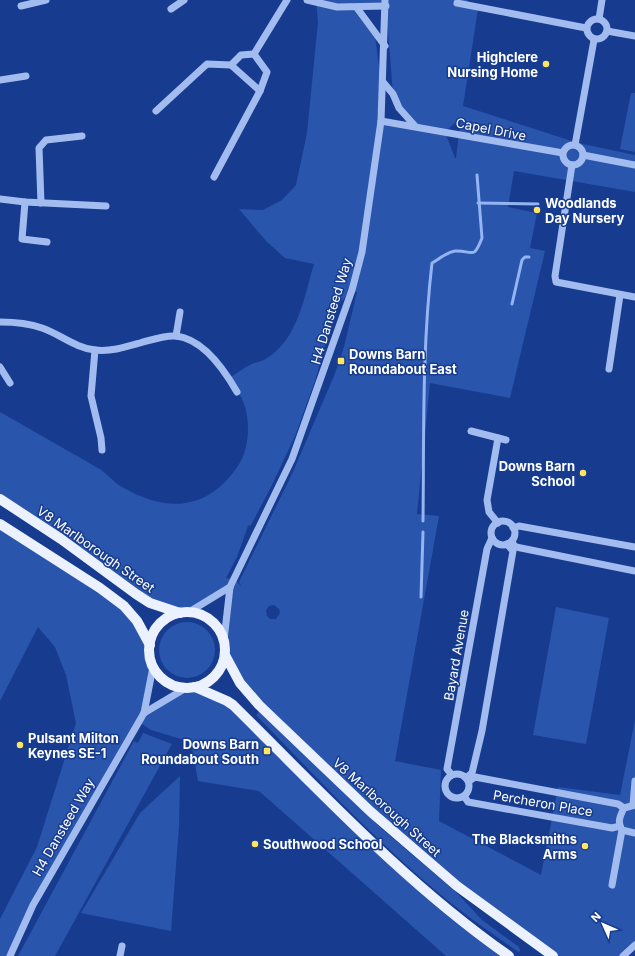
<svg xmlns="http://www.w3.org/2000/svg" width="635" height="956" font-family="Inter,sans-serif">
<style>
.green{fill:#2955ad;fill-rule:evenodd}
.lines{fill:none;stroke-linecap:round;stroke-linejoin:round}
.stream{stroke:#95b5f2;stroke-width:3}
.minor{stroke:#a3bcf0;stroke-width:7}
.major{stroke:#ebf1ff;stroke-width:10}
.poi-dot{fill:#ffe561;stroke:#173c8f;stroke-width:1.5}
.labels{text-anchor:middle;stroke-width:3;stroke-linejoin:round;paint-order:stroke}
.poi-label{font-size:13px;font-weight:bold;fill:#fff;stroke:#173c8f;text-anchor:end}
.street-label{font-size:13px;fill:#fff;stroke:#173c8f}
</style>
<rect width="100%" height="100%" fill="#173c8f"/>
<g class="green">
<path d="M316 0H467L469 5 478 9 463 106 578 143 635 155V192L514 171 508 207 537 213 530 248 545 251 510 398 430 383 417 514 439 516 395 761 441 770 439 821 541 875 558 787 620 795 635 720V945L623 956H558L550 954 457 886 259 705 225 655 224 640 230 587 189 612 180 613 150 603 0 499V412C33 431 65 449 98 468 107 473 113 482 122 487 167 513 207 511 238 466 250 448 251 418 242 399 238 392 233 385 229 378 236 374 243 368 250 365 255 362 262 362 267 358 298 339 304 297 314 264L285 258 266 241 239 209 263 210 282 200 296 185 307 133 318 22ZM386 6 393 94 414 126 381 121 379 68 375 35 358 8ZM461 117 456 158H455L445 132ZM352 290 357 292 344 347 334 376 292 474 239 582 241 586 234 579 226 578 237 557 248 526 251 525 271 487 295 436 315 381 336 307ZM274 605 279 609 280 613 276 619H270L267 616 266 610 269 606Z"/>
<path d="M631 93H635V152L620 149Z"/>
<path d="M0 524 124 606 150 647 153 667 145 713 186 688 195 687 227 701 301 773 500 956H446L259 791 198 781 191 742 151 730 139 722 33 905 10 956H0V919L37 847 76 723 66 675 55 647 38 627 0 701Z"/>
<path d="M556 607 609 618 586 744 533 735Z"/>
<circle cx="187" cy="650" r="28"/>
<path d="M261 710 382 829 456 892 482 920 519 947 520 950 519 952C502 941 486 929 469 917 391 858 324 785 256 715Z"/>
<path d="M143 733 172 744 55 956H18L134 741 138 743Z"/>
<path d="M180 776 179 826 171 931 81 913 140 813Z"/>
</g>
<g class="lines">
<g class="stream">
<path d="M478 203 538 204"/>
<path d="M512 304 522 260 525 257H529"/>
<path d="M423 521C424 435 422 348 432 263 439 259 447 252 455 251 473 250 473 261 482 238L477 175"/>
<path d="M421 597 423 532"/>
</g>
<g class="minor">
<path d="M307 0 337 7 386 6"/>
<path d="M457 3 586 28"/>
<path d="M21 6 46 0"/>
<path d="M357 8 385 46"/>
<path d="M171 9 184 0"/>
<circle cx="597" cy="29" r="10"/>
<path d="M599 19 602 0"/>
<path d="M607 31 635 36"/>
<path d="M231 65 260 91"/>
<path d="M0 80 26 76"/>
<path d="M383 82 393 94 399 108 415 126"/>
<path d="M156 111 207 64 231 65 241 55 254 54"/>
<path d="M381 121 563 153"/>
<circle cx="573" cy="155" r="10"/>
<path d="M575 145 594 40"/>
<path d="M583 155 635 165"/>
<path d="M572 165 555 276 556 282 635 297"/>
<path d="M214 177 260 91 267 72 254 54 287 0"/>
<path d="M0 199 25 202 106 206"/>
<path d="M25 202 22 239 47 242"/>
<path d="M41 203 39 148 46 140 82 136"/>
<path d="M0 322C14 322 28 323 42 328 60 334 75 348 95 350 110 352 126 347 140 343 151 340 165 335 176 336 204 339 225 371 237 392"/>
<path d="M176 336 180 312"/>
<path d="M95 350 91 396 101 438 102 450"/>
<path d="M0 367 10 383"/>
<path d="M609 369 620 295"/>
<path d="M471 431 506 440"/>
<circle cx="503" cy="533" r="12"/>
<path d="M498 523 489 512 487 500 498 438"/>
<path d="M513 528 519 526 635 547"/>
<path d="M511 542 516 547 635 571"/>
<path d="M189 612 230 587"/>
<path d="M224 640 230 587 292 459 352 290 362 252 381 121 385 0"/>
<path d="M144 713 186 688"/>
<circle cx="457" cy="786" r="12"/>
<path d="M452 775 447 769 487 549 492 538"/>
<path d="M466 778 472 773 482 731 513 551 507 544"/>
<path d="M469 781 475 777 618 804 624 808"/>
<path d="M464 796 468 802 612 828 620 826"/>
<path d="M633 805 635 781"/>
<path d="M635 805 624 808C620 816 617 822 622 830L635 833"/>
<path d="M612 885 622 830"/>
<path d="M10 956 33 905 144 713 153 667"/>
<path d="M120 956 122 946"/>
<path d="M623 956 635 945"/>
</g>
<g class="major">
<path d="M0 499 61 539 136 594 150 603 180 613"/>
<path d="M0 524 100 588 124 606 137 621 150 645"/>
<circle cx="187" cy="650" r="38"/>
<path d="M225 655 240 683 259 705 371 812 457 886 553 956"/>
<path d="M195 687 227 701 233 705C322 793 406 884 509 956"/>
</g>
</g>
<g class="poi-dot">
<circle cx="546" cy="64" r="4"/>
<circle cx="537" cy="210" r="4"/>
<rect x="337" y="357" width="8" height="8" rx="2"/>
<circle cx="583" cy="473" r="4"/>
<circle cx="20" cy="745" r="4"/>
<rect x="263" y="747" width="8" height="8" rx="2"/>
<circle cx="255" cy="844" r="4"/>
<circle cx="585" cy="846" r="4"/>
</g>
<g class="labels">
<g class="poi-label">
<text x="538" y="62">Highclere<tspan x="538" dy="15">Nursing Home</tspan></text>
<text x="545" y="208" text-anchor="start">Woodlands<tspan x="545" dy="15">Day Nursery</tspan></text>
<text x="349" y="359" text-anchor="start">Downs Barn<tspan x="349" dy="15">Roundabout East</tspan></text>
<text x="575" y="471">Downs Barn<tspan x="575" dy="15">School</tspan></text>
<text x="28" y="743" text-anchor="start">Pulsant Milton<tspan x="28" dy="15">Keynes SE-1</tspan></text>
<text x="259" y="749">Downs Barn<tspan x="259" dy="15">Roundabout South</tspan></text>
<text x="577" y="844">The Blacksmiths<tspan x="577" dy="15">Arms</tspan></text>
<text x="263" y="849" text-anchor="start">Southwood School</text>
</g>
<g class="street-label">
<text transform="translate(491 129) rotate(11)" y="5">Capel Drive</text>
<text transform="translate(331 311) rotate(-73)" y="5">H4 Dansteed Way</text>
<text transform="translate(96 549) rotate(35)" y="5">V8 Marlborough Street</text>
<text transform="translate(456 655) rotate(-80)" y="5">Bayard Avenue</text>
<text transform="translate(543 803) rotate(10)" y="5">Percheron Place</text>
<text transform="translate(387 807) rotate(42)" y="5">V8 Marlborough Street</text>
<text transform="translate(63 827) rotate(-60)" y="5">H4 Dansteed Way</text>
</g>
</g>
<g transform="translate(603 924) rotate(315)" stroke="#173c8f" stroke-width="3" paint-order="stroke">
<path d="M0-3L7 15L0 10L-7 15Z" fill="#ffffff"/>
<text y="-6" font-size="11" font-weight="bold" text-anchor="middle" fill="#ffffff">N</text>
</g>
</svg>
